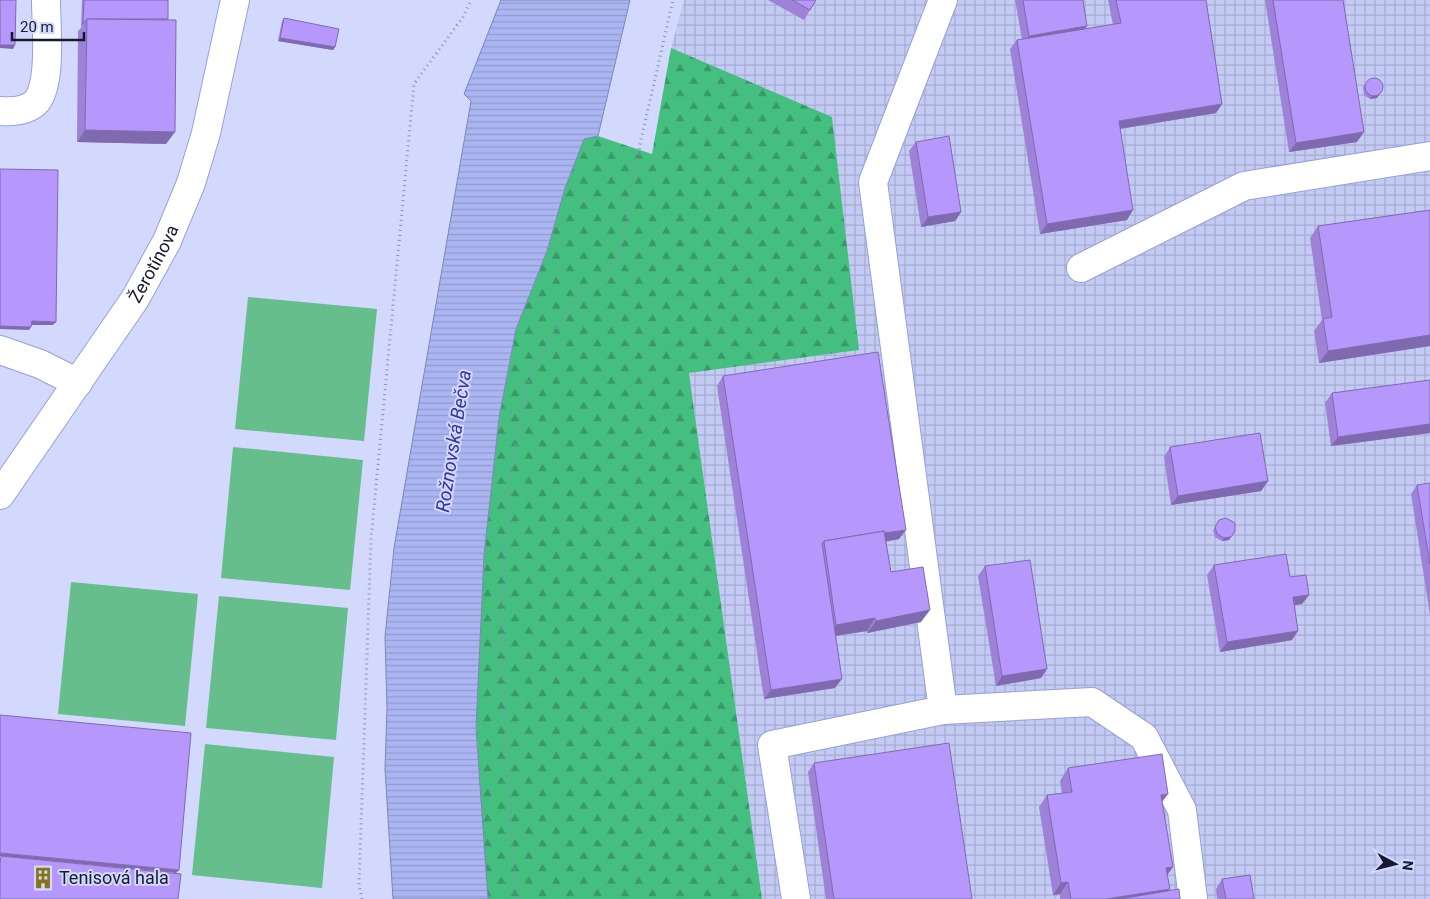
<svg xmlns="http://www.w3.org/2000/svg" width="1430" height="899" font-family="Roboto,sans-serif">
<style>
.industrial{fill:url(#industrial-grid)}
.forest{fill:url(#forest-firs)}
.green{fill:#66be8c}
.water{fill:url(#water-rules);stroke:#7e86b7}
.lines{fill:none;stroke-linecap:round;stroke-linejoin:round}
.minor-casing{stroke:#97a1db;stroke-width:30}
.path{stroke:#8c91b0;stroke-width:3;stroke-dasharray:1 4;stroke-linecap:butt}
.minor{stroke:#fff;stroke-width:28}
.wall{fill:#9d82d8}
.shaded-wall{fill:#7f6ab0}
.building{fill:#b697fb;stroke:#7f6ab0}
.labels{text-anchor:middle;stroke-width:4;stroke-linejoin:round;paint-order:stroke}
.street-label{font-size:18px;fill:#16192f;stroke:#d2d9fd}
.poi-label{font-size:18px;fill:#16192f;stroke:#d2d9fd;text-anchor:start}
.water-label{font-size:19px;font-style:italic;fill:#3733a2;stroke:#d2d9fd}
</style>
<defs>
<pattern id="industrial-grid" width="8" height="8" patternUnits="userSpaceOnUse" patternTransform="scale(1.25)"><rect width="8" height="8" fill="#c3caf3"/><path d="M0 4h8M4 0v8" fill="none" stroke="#a7add1"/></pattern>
<pattern id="forest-firs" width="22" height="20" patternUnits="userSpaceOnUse" patternTransform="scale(1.25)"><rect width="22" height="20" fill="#45bf80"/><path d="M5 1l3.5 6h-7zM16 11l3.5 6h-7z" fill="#399a69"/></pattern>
<pattern id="water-rules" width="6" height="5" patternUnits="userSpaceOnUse" patternTransform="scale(1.25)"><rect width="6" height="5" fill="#abb5f1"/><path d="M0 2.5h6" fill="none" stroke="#929bcf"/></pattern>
</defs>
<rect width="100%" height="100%" fill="#d2d9fd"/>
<path class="industrial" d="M684 0H1430V899H762L689 372 859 350 671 48Z"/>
<path class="forest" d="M671 48 832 117 859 350 689 373 762 899H488L485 877 476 722 484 555 499 418 516 329 547 251 565 188 584 139 598 136 652 154Z"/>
<g class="green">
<path d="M248 297 377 309 364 441 235 429Z"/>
<path d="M233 447 363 460 350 590 221 578Z"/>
<path d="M71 582 198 594 185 726 58 714Z"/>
<path d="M219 596 348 608 336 740 206 728Z"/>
<path d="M205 744 334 757 322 888 192 875Z"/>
</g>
<path class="water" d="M501 0H630L598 136 584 139 565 188 547 251 516 329 499 418 484 555 476 728 488 899H393L385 769 387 708 385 637 394 548 471 101 464 94Z"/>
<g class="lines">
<g class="minor-casing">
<g id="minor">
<path d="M0 111C12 112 28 111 37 101 52 81 46 25 46 0"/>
<path d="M1081 268 1244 186 1430 156"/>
<path d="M0 350 40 364 78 383"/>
<path id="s1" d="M0 495 135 299 167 241 191 183 206 133 235 0"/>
<path d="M943 710 873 182 943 0"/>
<path d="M796 899 772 745 943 710 1092 702 1144 737 1182 810 1193 899"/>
</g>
</g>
<g class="path">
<path d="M362 899 359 885 371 539 414 84 463 17 471 0"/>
<path d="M518 899 513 858 503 693 502 608 509 482 528 380 554 331 585 290 615 262 621 247 641 140 673 0"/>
</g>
<use href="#minor" class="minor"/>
</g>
<g class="wall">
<path d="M82 0H168L166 144 77 142 78 31 81 28Z"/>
<path d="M768 0H816L804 20Z"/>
<path d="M1015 0H1083L1085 29 1113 25 1108 0H1206L1222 104 1216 113 1120 129 1127 220 1040 234 1010 49 1017 40 1022 39Z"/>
<path d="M1265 0H1343L1357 142 1289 152Z"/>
<path d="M284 18 335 47 333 50 278 41 282 21Z"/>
<path d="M1365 84 1377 98 1370 99 1364 95 1363 87Z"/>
<path d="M916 142 961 212 955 221 921 227 909 151Z"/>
<path d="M1430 210V346L1319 363 1314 331 1322 320 1310 238 1318 226Z"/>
<path d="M723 376 899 539 886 542 891 572 921 622 867 633V631L836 636 835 688 764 699 717 386Z"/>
<path d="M1430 380V433L1331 446 1325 403 1332 393Z"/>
<path d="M1170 447 1268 481 1261 491 1171 505 1164 457Z"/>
<path d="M1430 483V615L1411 494 1417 485Z"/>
<path d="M1219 520 1235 531 1229 540 1222 541 1215 537 1213 530Z"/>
<path d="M1214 565 1290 577 1309 595 1302 604 1295 605 1292 640 1220 652 1207 575Z"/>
<path d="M985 566 1047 669 1041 678 996 686 978 576Z"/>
<path d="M814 763 972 899H826L808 772Z"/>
<path d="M1068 768 1162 803 1173 867 1167 875 1170 889 1168 891 1180 899H1060V894L1053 895 1039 807 1047 795 1062 794 1060 781Z"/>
<path d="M1222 879 1254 899H1217L1216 889Z"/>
</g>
<g class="shaded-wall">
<path d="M1087 26 1081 35 1023 45 1029 36Z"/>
<path d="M280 38 335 47 333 50 278 41Z"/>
<path d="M0 45H15L13 49 0 48Z"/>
<path d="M1380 94 1377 98 1370 99 1372 96Z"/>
<path d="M1222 104 1216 113 1112 130 1119 121Z"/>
<path d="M85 130 175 132 166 144 77 142Z"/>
<path d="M1364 132 1357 142 1289 152 1296 143Z"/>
<path d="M1133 210 1127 220 1040 234 1047 224Z"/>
<path d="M961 212 955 221 921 227 928 217Z"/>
<path d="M32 321 56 322 53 325H29Z"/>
<path d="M0 326 31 327 29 330 0 329Z"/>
<path d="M1430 335V346L1319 363 1328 351Z"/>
<path d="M1430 424V433L1331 446 1338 437Z"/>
<path d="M1268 481 1261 491 1171 505 1178 496Z"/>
<path d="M906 530 899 539 825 551 824 543Z"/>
<path d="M1231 537 1229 540 1222 541 1224 538Z"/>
<path d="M1309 595 1302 604 1287 606 1293 597Z"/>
<path d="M930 610 921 622 867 633 876 621Z"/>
<path d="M875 618 867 631 828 637 836 625Z"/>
<path d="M1298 631 1292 640 1220 652 1227 642Z"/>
<path d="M1047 669 1041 678 996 686 1002 676Z"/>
<path d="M842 679 835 688 764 699 771 690Z"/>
<path d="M1168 794 1159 806 1161 795Z"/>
<path d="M0 853 179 870 176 873 0 856Z"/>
<path d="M1173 867 1164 879 1166 868Z"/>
<path d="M1068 882 1060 894 1053 895 1061 883Z"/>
<path d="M1170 889 1162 899H1106Z"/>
</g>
<g class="building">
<path d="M0 0H16L15 45H0Z"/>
<path d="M84 0H168V19H87L83 24Z"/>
<path d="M792 0H816L810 10Z"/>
<path d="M1023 0H1083L1087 26 1029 36Z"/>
<path d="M1116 0H1206L1222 104 1119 121 1133 210 1047 224 1017 40 1121 23Z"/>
<path d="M1273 0H1343L1364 132 1296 143Z"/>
<path d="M284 18 339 29 335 47 280 38Z"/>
<path d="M87 19 176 20 175 132 85 130Z"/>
<circle cx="1374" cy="87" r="9"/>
<path d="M949 136 961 212 928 217 916 142Z"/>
<path d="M0 169 58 170 56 322 32 321 31 327 0 326Z"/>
<path d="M1430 210V335L1328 351 1323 319 1332 317 1318 226Z"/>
<path d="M878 352 906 530 884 533V531L824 541 822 543 842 679 771 690 723 376Z"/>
<path d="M1430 380V424L1338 437 1332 393Z"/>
<path d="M1260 433 1268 481 1178 496 1170 447Z"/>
<path d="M1430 483V564L1417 485Z"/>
<path d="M1226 518 1235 523V531L1231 537 1224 538 1217 534 1215 527 1219 520Z"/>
<path d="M884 531 891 572 923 567 930 610 876 621 875 618 836 625 824 541Z"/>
<path d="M1286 554 1290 577 1306 575 1309 595 1293 597 1298 631 1227 642 1214 565Z"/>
<path d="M1030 560 1047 669 1002 676 985 566Z"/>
<path d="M0 715 191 733 179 870 0 853Z"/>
<path d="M949 743 972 899H834L814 763Z"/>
<path d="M1162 754 1168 794 1161 795 1173 867 1166 868 1170 889 1106 899H1071L1068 882 1061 883 1047 795 1072 792 1068 768Z"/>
<path d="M1 856 181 874 178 899H0V864Z"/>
<path d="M1250 875 1254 899H1226L1222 879Z"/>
<path d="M1179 889 1180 899H1120Z"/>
</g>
<defs>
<g id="building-bare" transform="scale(1.725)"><path d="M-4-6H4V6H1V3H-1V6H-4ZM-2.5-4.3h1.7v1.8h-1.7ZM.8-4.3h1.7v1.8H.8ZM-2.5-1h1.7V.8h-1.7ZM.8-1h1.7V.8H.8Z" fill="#877417" stroke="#d2d9fd" stroke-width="2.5" paint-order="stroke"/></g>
</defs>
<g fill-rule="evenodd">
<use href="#building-bare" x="43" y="878"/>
</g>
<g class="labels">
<g class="street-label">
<text dy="6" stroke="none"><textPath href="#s1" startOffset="278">Žerotínova</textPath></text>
</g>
<g class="poi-label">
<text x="59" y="884">Tenisová hala</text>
</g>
<g class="water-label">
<text transform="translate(453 441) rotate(-81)" y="7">Rožnovská Bečva</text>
</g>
</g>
<g transform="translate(1395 864) rotate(97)" stroke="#d2d9fd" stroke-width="4" paint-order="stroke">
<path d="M0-4L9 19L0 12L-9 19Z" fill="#16192f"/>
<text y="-8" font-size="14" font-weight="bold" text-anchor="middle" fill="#16192f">N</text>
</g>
<path d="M12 32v8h72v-8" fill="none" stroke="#16192f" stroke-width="2.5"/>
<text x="20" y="32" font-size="15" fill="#16192f" stroke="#d2d9fd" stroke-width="4" paint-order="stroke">20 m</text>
</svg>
